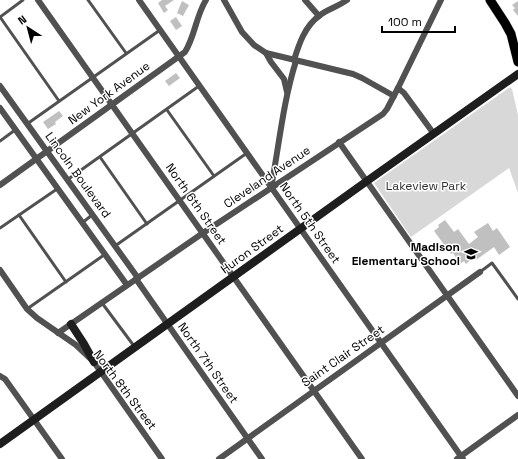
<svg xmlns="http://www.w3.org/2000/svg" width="518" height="459" font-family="'Space Grotesk',sans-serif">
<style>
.green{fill:#d8d8d8}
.building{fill:#c0c0c0}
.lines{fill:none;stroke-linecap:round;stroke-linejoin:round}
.primary-casing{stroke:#dbdbdb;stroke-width:10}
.lane{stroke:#515151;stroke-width:3}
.street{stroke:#515151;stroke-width:6}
.secondary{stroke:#1e1e1e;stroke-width:8}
.primary{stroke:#000;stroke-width:9}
.labels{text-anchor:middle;stroke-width:3;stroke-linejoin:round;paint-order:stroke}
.street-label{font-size:12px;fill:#000;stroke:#fff}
.park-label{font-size:12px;fill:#2f2f2f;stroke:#fff}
.poi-label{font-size:12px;font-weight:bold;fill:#000;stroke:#fff;text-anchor:end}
</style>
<rect width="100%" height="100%" fill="#fff"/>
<path class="green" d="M510 87 512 89 518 115V193L509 168 411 237 374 183Z"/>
<g class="building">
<path d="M162 0H174L165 6 168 10 164 13 158 3Z"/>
<path d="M182 1 189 5 183 16 177 13Z"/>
<path d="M518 1V16L513 10 515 8 512 5Z"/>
<path d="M176 17 182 26 176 30 170 21Z"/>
<path d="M176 73 180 78 169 86 165 81Z"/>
<path d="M59 111 63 116 55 122 56 124 48 129 43 122Z"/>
<path d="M445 220 454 232 458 229 469 244 478 237 474 232 488 223 493 231 497 228 510 247 499 255 494 247 476 260 474 257 466 264 464 261 460 264 453 253 451 254 434 231 439 227 438 225Z"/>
</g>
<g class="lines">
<g class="primary-casing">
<path id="primary" d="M490 0 505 23 511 34 518 62"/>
</g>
<g class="lane">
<path d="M88 0 126 53"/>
<path d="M0 17 59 101"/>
<path d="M0 17 23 0"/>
<path d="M167 110 214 176"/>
<path d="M27 124 160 30"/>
<path d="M0 141 15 130"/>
<path d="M100 157 147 224"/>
<path d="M67 180 199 86"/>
<path d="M19 215 66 282"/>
<path d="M82 223 92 215"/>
<path d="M0 228 57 189"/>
<path d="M115 246 247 153"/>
<path d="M480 272 492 263 518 299"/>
<path d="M102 303 134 346"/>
<path d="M27 309 104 255"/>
</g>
<g class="street">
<path d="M38 0 362 459"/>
<path d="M139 0 463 459"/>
<path d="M224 0 242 32 254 45 266 53 271 62 284 79 287 92"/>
<path d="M305 0 319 16"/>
<path d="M266 53 353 74 362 78 394 96"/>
<path d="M294 60C299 44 305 26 319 16 327 9 338 7 347 0"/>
<path d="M0 86 138 278"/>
<path d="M398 88 404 93 434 134"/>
<path d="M0 108 127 285"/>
<path d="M339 142 518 396"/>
<path d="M0 185 185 52C195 36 196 16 206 0"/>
<path d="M271 188C279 146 283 102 296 61"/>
<path d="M0 270 27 309 37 318 76 345 94 362 162 459"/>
<path d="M136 279 262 459"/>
<path d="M58 333 203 233 383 114 387 109 398 88 441 0"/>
<path d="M0 376 5 379 62 459"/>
<path d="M219 459 480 272"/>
<path d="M457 459 518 415"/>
</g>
<g class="secondary">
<path d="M71 324 84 344 94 362"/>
<path d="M0 444 367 181 518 74"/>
</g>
<use href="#primary" class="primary"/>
</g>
<defs>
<g id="school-bare" transform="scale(1.08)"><path d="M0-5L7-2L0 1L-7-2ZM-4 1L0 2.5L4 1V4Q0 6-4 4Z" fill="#000" stroke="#fff" stroke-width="2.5" paint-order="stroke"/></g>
</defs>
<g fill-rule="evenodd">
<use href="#school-bare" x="471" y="254"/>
</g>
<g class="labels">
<g class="street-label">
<text transform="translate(109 93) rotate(-36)" y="4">New York Avenue</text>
<text transform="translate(78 175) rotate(54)" y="4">Lincoln Boulevard</text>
<text transform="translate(267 177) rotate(-34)" y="4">Cleveland Avenue</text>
<text transform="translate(196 204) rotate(55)" y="4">North 6th Street</text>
<text transform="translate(310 223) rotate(55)" y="4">North 5th Street</text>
<text transform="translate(252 249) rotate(-36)" y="4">Huron Street</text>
<text transform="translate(343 356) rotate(-35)" y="4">Saint Clair Street</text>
<text transform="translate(208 363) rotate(55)" y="4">North 7th Street</text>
<text transform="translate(125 390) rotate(53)" y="4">North 8th Street</text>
</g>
<g class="park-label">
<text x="426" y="190">Lakeview Park</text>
</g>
<g class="poi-label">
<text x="460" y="251">Madison<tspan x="460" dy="14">Elementary School</tspan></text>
</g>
</g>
<g transform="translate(28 28) rotate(324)" stroke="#ffffff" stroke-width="3" paint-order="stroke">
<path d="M0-3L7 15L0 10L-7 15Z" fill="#000000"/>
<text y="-6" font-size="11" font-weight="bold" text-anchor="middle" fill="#000000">N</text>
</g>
<path d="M382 26v6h73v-6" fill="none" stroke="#000000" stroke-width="2"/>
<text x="388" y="26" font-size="12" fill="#000000" stroke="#ffffff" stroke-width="3" paint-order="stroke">100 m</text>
</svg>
